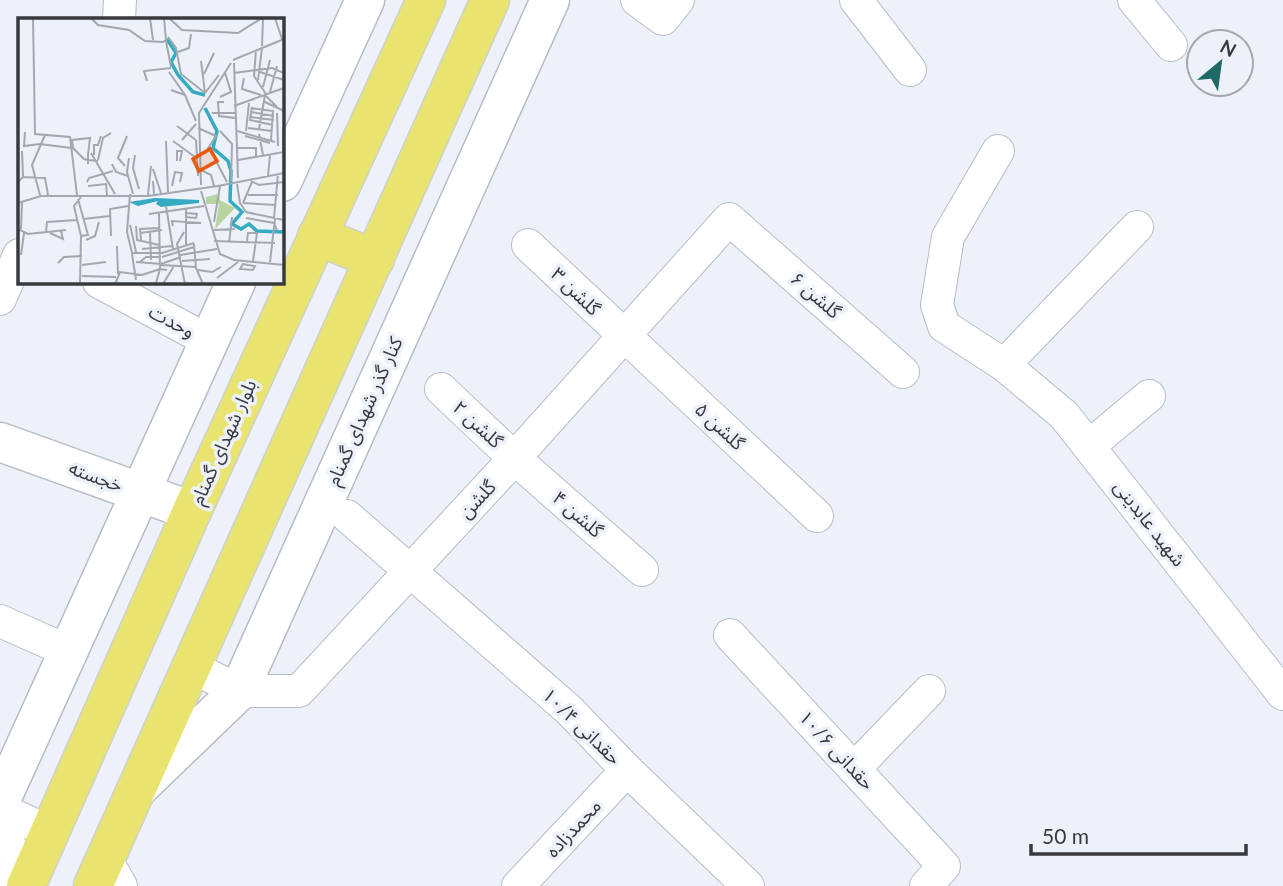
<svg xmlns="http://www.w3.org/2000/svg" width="1283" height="886" font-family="Lato,'Noto Sans Arabic',sans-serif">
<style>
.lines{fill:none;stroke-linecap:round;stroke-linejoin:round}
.minor-casing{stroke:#b7bcc5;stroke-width:34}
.tertiary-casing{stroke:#b7bcc5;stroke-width:41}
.trunk-casing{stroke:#cfd0d0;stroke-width:41}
.minor{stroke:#fff;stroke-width:32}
.tertiary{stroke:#fff;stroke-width:38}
.trunk{stroke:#e8e46f;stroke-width:38}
.labels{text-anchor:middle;stroke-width:7;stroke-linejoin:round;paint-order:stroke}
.street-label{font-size:19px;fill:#383a3d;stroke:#ecf1fa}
.inset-river{fill:none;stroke:#35aac0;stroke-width:3.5}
.inset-road{fill:none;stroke:#a4a8ae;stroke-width:2}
.view{fill:#e8590c;fill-opacity:0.15;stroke:#e8590c;stroke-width:3.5}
.inset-edge{fill:none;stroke:#383a3d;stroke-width:3.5}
</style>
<rect width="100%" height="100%" fill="#ecf1fa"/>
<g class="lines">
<g class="minor-casing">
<g id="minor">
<path d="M637 0 663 19 678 0"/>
<path d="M856 0 910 70"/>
<path d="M1134 0 1171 45"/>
<path d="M119 19 120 0"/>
<path d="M998 151 948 237 937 305 944 326 1004 365 1064 415 1283 694"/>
<path d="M528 245 817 516"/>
<path d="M99 282 209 341"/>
<path d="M0 299 19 255"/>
<path d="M1004 365 1137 227"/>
<path d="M441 389 514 458 642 570"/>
<path d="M1089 446 1149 396"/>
<path d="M347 516 569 710 627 770 748 886"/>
<path d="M0 621 68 651"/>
<path d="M730 635 944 866 926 886"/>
<path d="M190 666 239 691H299L501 473 729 219 903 372"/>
<path d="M854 769 929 691"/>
<path d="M0 809 50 832"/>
<path d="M105 858 121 886"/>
<path d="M518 886 627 770"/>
</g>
</g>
<g class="tertiary-casing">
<g id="tertiary">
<path d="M282 182 365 0"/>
<path d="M0 442 192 511"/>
<path d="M136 790 239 691 550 0"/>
<path d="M0 802 236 282"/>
<path d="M0 818 16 886"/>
</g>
</g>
<g class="trunk-casing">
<g id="trunk">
<path d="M317 236 375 259"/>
<path d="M26 886 192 511 426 0"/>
<path d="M93 886 490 0"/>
</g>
</g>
<use href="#minor" class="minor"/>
<use href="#tertiary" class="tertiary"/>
<use href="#trunk" class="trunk"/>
</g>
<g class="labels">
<g class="street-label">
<text transform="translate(576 291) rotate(44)" y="7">گلشن ۳</text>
<text transform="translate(816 295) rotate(41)" y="7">گلشن ۶</text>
<text transform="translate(172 321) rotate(28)" y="7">وحدت</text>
<text transform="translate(364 411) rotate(-66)" y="7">کنار گذر شهدای گمنام</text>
<text transform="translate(478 424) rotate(43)" y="7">گلشن ۲</text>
<text transform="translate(720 426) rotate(43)" y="7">گلشن ۵</text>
<text transform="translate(223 442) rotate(-66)" y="7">بلوار شهدای گمنام</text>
<text transform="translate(96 476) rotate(20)" y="7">خجسته</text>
<text transform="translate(477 499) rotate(-47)" y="7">گلشن</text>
<text transform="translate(578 514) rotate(41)" y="7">گلشن ۴</text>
<text transform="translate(1150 523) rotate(52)" y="7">شهید عابدینی</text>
<text transform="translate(582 726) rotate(44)" y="7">حقدانی ۱۰/۴</text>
<text transform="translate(837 750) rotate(47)" y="7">حقدانی ۱۰/۶</text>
<text transform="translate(573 828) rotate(-47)" y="7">محمدزاده</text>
</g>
</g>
<g transform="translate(18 18)">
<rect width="266" height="266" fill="#ecf1fa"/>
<path d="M201 176 202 182 217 190 197 211 201 186H188V179Z" fill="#b8d5a1"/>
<path d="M137 180 181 182V185L143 189 138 186 140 183 120 188 111 184Z" fill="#35aac0"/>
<path class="inset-river" d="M149 21 158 35 153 44 160 57 175 74 187 77M187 90 199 113 195 130 210 143 213 153 212 183 224 194 214 206 223 211 231 206 239 213 266 214"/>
<path class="inset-road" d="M15 0 17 116 52 119 59 177M73 0 80 7 111 12 127 23 145 24 148 22 146 0M132 0 135 22M151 0 164 12 220 15 244 0M257 0 264 21M150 19 158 30 163 56 187 75M148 23 153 49M244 28 245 0M238 32 236 58 248 76M160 34 171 30 173 16M215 42 266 21M183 43 187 75M216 45 220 160M151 54 167 77M242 54 266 62M216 55 254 50 266 55M186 56 196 35M226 60 224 71 243 77M240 62 244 30M129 63 126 53 153 50M245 69 252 42M153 72 167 77 178 103M252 74 259 48M187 75 201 57M202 79 213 74 207 55M245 83 266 93M206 84H200L201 98 217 100M216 88 266 70M234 89 232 102 255 107M233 90 255 93 253 122M233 94 256 98M194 95H217M259 95 260 128M233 99 256 102M159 108 178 122M180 110 198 118 187 135M230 110 254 113M241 111 247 77 259 89M202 113 214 126 213 163M219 113 257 124M228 113 231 85M7 114 6 128 22 126M241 116 245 137M227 118 252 125M164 122 178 106M178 122 180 158M148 123 150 174M155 123 177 139M22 126 53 130M220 130H238V139M4 133 5 159M265 134V109M73 135 97 176M76 137V127H80L83 118M117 137 115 150 121 171M111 140 109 154 115 176M197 141 209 164M80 142 85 120 93 115M220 142 266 134M159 143V133H164L162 143M70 146V137L72 120 54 122 55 130 66 141 70 142 80 143M94 146 98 154 110 158M107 148 100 140 109 118M135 151 143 175M183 152 193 157 196 168M250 158 252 137M233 163 241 167 266 164M0 164 5 159 27 160 30 177M69 164 71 160 95 153M219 166 222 185 228 194 266 202M183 167 181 95 213 45M70 168 88 166 89 177M154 168 157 154 164 155 162 164M200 168 266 155M183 173 202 236 216 242 266 247M112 176 109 214 114 235H144L176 225M136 176 135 163 136 176M22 177 14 147 27 117M130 177 133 148M230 177H260M60 181 70 217 63 218M0 185 23 178H130L200 168M225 185 257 187M225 185 234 164M148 188 155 231M168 191V227M131 196 186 188M167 199 178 200 179 196 168 195M228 200 256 205 259 212M256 200 260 156M65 201 92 198M196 204 202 168M112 207 118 234M118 208 119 222 141 227M155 208 154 203 183 205M0 211 10 216 48 212M3 211 4 185M196 212 217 211M28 214 29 204 59 202M132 214 133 242M166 214 159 226 167 266M32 215 45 221 43 213M122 215 144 212M93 218 92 191 110 188M68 222 77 218 81 204M123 222 122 211 141 210M196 223 257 225M229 223 230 215H239L235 243M211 225 214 199M176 226 178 250 185 266M99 228 100 256M124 231 154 228M114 236 118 262M3 237 6 215M162 237 199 231M144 239 176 229M164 243 192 241M118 244 143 246 163 239M122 244 128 239H143M252 244 257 201M40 245 46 239 64 238M225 246 230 247 237 248 235 252 222 251ZM64 247 88 244M143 247 178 249M180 252 194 254 203 249M64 258 98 259M199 260 220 244M138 265 142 251 149 252M62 266 63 218 56 188 63 179M97 266 102 254 124 257 142 251 141 195M145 266 156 248"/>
<path class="view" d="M192 131 199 143 181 153 175 141Z"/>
<rect width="266" height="266" class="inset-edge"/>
</g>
<g transform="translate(1220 63) rotate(29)"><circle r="33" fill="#ecf1fa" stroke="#a4a8ae" stroke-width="2"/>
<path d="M0-5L12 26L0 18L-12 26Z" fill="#1f6a67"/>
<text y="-10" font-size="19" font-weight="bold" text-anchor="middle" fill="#383a3d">N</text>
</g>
<path d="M1031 844v10h215v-10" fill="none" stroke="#383a3d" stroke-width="3.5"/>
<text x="1042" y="844" font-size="21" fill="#383a3d" stroke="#ecf1fa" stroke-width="5" paint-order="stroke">50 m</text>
</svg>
